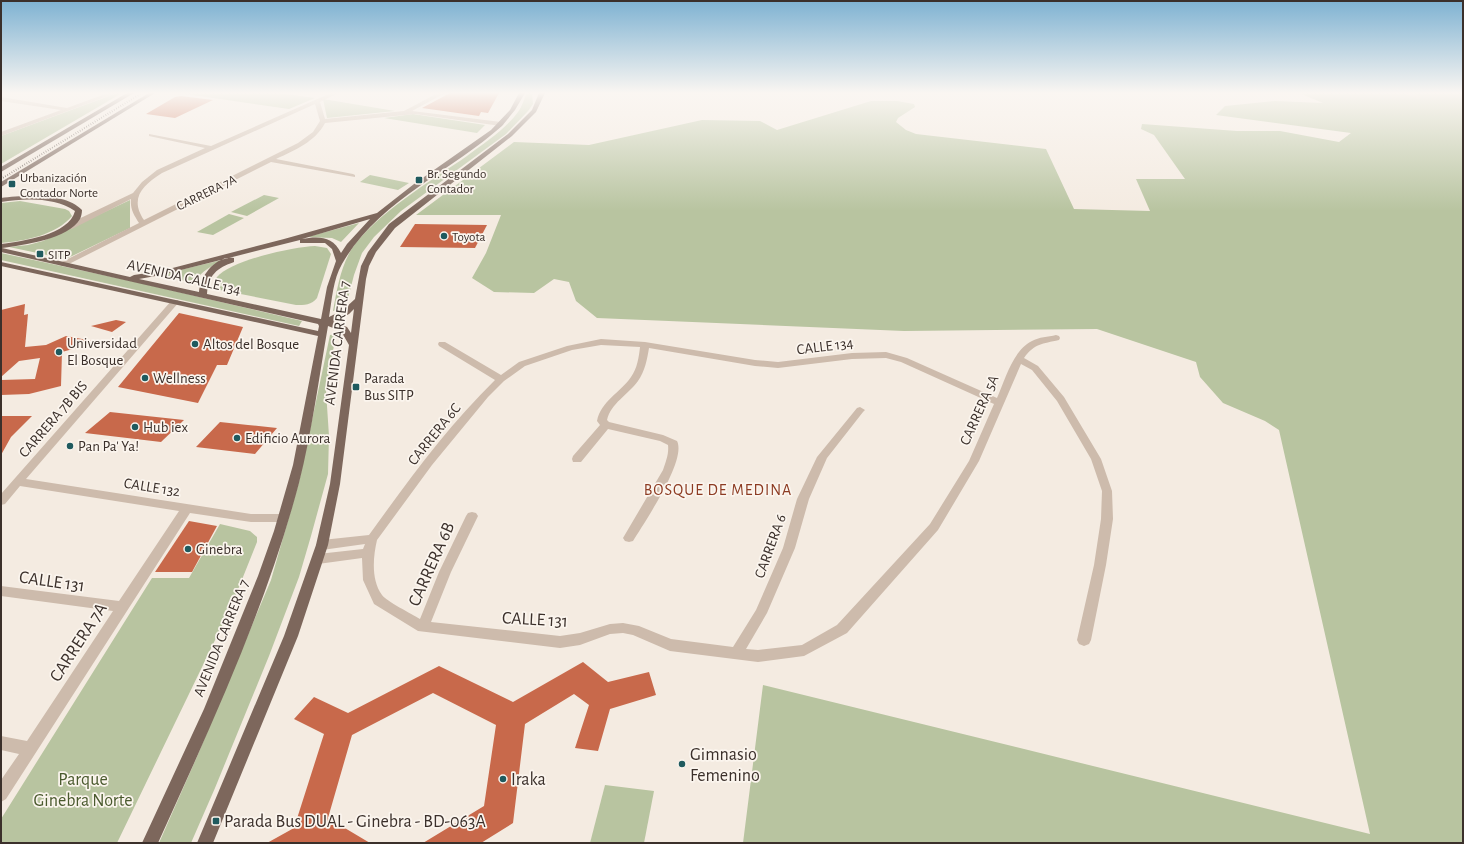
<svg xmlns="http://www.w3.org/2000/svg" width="1464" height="844" font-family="'Alegreya Sans',sans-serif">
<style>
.green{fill:#b8c4a0}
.building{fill:#c8694b}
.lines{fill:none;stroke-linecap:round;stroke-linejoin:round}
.minor{fill:#cdbbac;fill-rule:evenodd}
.primary{fill:#7d675c;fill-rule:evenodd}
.rail{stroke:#3b302b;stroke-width:2;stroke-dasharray:0.5 2;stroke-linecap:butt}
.poi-dot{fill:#1f5a5e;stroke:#fbf5ee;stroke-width:1.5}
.labels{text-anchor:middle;stroke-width:3.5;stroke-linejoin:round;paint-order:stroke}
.far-poi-label{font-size:13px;fill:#3b302b;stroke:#fbf5ee;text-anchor:start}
.far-street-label{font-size:13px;fill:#3b302b;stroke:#fbf5ee}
.street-label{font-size:15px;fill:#3b302b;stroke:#fbf5ee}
.poi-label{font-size:15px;fill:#3b302b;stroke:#fbf5ee;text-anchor:start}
.neighbourhood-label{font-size:16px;letter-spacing:1px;fill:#8c3b22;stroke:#fbf5ee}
.near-street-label{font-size:18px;fill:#3b302b;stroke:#fbf5ee}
.near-poi-label{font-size:18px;fill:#3b302b;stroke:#fbf5ee;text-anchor:start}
.near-park-label{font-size:18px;fill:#4a5a2e;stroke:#fbf5ee}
</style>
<rect width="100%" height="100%" fill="#f4ebe1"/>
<g class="green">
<path d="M117 93H122L1 164V136Z"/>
<path d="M179 93H279L315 98 289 109Z"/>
<path d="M527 93H532L533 104 528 111 506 134 401 211 374 237 362 253 354 275 347 302 340 309 333 311C337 290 340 269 351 250 374 215 432 180 467 156 484 143 505 130 518 112 522 107 524 99 527 93Z"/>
<path d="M1299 93H1463V843H743L763 685 1370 834 1279 430 1265 421 1223 403 1200 377 1196 362 1097 329 904 331 597 318 576 301 569 282 554 279 534 293 494 292 472 278 486 253 501 215H416L514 142 589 145 702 120 760 121 777 130 871 101H897L914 104 915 107 898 118 896 122 906 130 916 134 1046 149 1074 209 1150 211 1136 179H1185L1154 135 1141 129 1142 124 1237 131H1280L1339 142 1351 133 1216 115 1225 106 1275 101 1323 103Z"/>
<path d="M323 99 395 111 327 118Z"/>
<path d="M413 114 485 125 477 133 384 118Z"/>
<path d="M370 175 409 183 398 190 360 182Z"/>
<path d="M264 195 279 198 247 216 231 212Z"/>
<path d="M130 200V228L66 259 9 247 28 245 43 241Z"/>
<path d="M20 201 65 209 69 211 72 216C56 235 25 241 1 243V203Z"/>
<path d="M229 214 244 218 213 235 197 232Z"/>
<path d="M359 223 341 242 332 238 307 237Z"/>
<path d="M315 246 327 248 331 254 317 298C312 305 304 305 296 305L215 289C214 285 214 281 217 277 231 260 293 247 315 246Z"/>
<path d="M1 253 140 283 302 321 299 326 1 260Z"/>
<path d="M226 259C213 265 202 270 194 283L159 275Z"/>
<path d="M336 334 326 391 329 436 328 474 311 536 299 577 269 656 215 788 191 843H159L196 759 271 580 299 482 330 335Z"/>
<path d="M220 524 250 531 257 537V542L231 607 117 843H1V819L152 578H189Z"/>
<path d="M605 785 654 791 644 843H590Z"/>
</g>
<g class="building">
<path d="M450 93H499L488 113 481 112 479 116 422 108Z"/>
<path d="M181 96 213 100 175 118 146 114 175 97Z"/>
<path d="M415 224 487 225 475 248 400 247Z"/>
<path d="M25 304 24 315 28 314 25 347 46 345 66 336 98 342 62 352 61 386 29 394 1 395V380L35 379 40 358 19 361 1 377V310Z"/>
<path d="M179 313 243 327 227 365H217L198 403 118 387Z"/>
<path d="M116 320 126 322 112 332 91 326Z"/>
<path d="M110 412 184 420 161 442 85 433Z"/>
<path d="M1 416H32L11 437 1 455Z"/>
<path d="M220 422 248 425 277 428 255 454 196 447Z"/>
<path d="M189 521 217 526 192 572H155Z"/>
<path d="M583 662 608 682 649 672 656 695 610 709 598 751 575 748 589 705 574 694 525 724 513 823 481 843H423L484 806 496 725 433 693 352 735 328 818 370 843H267L294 828 324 734 294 719 314 697 348 713 439 666 513 702Z"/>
</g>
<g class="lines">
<g class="minor">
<path d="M108 93H116L1 136V132L61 110 1 101V97L67 108Z"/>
<path d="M331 93H338L320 102 325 119 404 111 438 93H445L412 111 501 122 504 124 501 126 415 114 325 123C315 142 295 150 276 159L353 174 355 175V177L271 162 65 266H62L58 264 139 223C134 215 130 209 131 199L72 229H66V225L133 193 142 182 157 170 205 148 149 136V134L211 146ZM315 104 320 121 313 132 298 143 144 220C129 198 143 185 162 173Z"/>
<path d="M1404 93H1412L1421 97 1418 99Z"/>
<path d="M172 300H178L179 302 26 479 251 514H282L286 515 288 518 286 521 282 522H251L190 513 6 799 1 802V780L19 754 1 750V736L27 741 113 611 1 596V586L119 601 179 511 20 486 5 504 1 505V494Z"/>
<path d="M1056 335 1059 336 1060 338 1059 340C1042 344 1035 343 1024 358L1038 366 1064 397 1101 459 1112 491 1113 519 1106 565 1091 640 1089 644 1084 646 1079 644 1077 640 1094 565 1101 519 1102 491 1091 459 1057 401 1032 370 1021 364 979 461 938 530 847 633 804 656 758 662 670 651 633 635 623 633 610 634 580 645 560 648 418 631 374 604 363 580 362 558 318 564 314 562 312 559 314 556 318 554 363 549 365 544 322 550 318 548 316 545 318 542 322 540 369 535C408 481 447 427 495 380L439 346 438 344 439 342H445L501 375 519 362 567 346 601 339 645 342 755 360 778 362 852 353 886 352 907 358 997 398C1005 380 1013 350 1032 341 1039 337 1048 337 1056 335ZM601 345 640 347C639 357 637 369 631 377 620 393 601 401 597 421L600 425 573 456 572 459 573 462H581L608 429 660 441 668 445C669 454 666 461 663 470L623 538 625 541 629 542 633 541C644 523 687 460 677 441L663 435 609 422 607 420C611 403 628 395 638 381 645 371 647 360 649 348L755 366 778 368 852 359 886 358 901 362 994 404 969 461 930 524 837 625 802 645 758 650 746 649 767 613 795 548 809 499 827 458 863 412 865 410 860 407 857 408 817 457 797 499 783 548 756 610 733 647 671 639 639 626 623 623 610 624 580 633 560 636 431 622 451 572 478 516 476 513 472 512 468 513 466 516 439 572 420 619C412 614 386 601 382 595 371 580 373 557 377 540L432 465 488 397 504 381 525 366 572 350Z"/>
</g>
<g class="primary">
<path d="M127 93H134L1 172V167Z"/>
<path d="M149 93H155L1 187V182Z"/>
<path d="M519 93H525L515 110 502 126C450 172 377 202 342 264 333 279 332 300 329 317L343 310 355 299 361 266 368 252 389 224 508 134 532 110 539 93H545L536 112 512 136 395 228 376 252 369 266 366 279 340 484 328 545 298 636 213 843H197L284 636 316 545 330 484 349 345 341 331 328 326C319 377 312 431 299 483 266 608 211 726 158 843H142L204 709 258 576 274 531 293 465 318 336 1 266V262L318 331 319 326 318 324 1 252V244C23 241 69 235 75 211 55 197 25 198 1 202V198C23 195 65 192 82 210 82 213 81 217 80 219 69 239 23 245 2 248L130 277 134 275 161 271 284 239 377 213 414 184 491 130 510 110ZM370 219 347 244 341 253C333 236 318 236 302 239ZM300 240V243H325L332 249 336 261 327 287 321 319 207 294C208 275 217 268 234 262V258C216 255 200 276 199 292L139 279 161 275ZM354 309 351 333 347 327 333 322 349 314Z"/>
</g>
<path class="rail" d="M1 179 142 93"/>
</g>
<linearGradient id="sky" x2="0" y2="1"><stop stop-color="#7eb2d2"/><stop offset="0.44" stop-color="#faf6f2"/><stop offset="1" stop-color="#faf6f2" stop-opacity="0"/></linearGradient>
<rect width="1464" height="211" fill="url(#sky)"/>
<g class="poi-dot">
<rect x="415" y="176" width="8" height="8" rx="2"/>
<rect x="8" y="180" width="8" height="8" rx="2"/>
<circle cx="444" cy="236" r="4"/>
<rect x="36" y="250" width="8" height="8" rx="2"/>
<circle cx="195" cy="344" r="4"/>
<circle cx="59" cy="352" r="4"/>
<circle cx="145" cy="378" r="4"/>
<rect x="352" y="383" width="8" height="8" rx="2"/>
<circle cx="135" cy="427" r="4"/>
<circle cx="237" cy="438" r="4"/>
<circle cx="70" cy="446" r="4"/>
<circle cx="188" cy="549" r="4"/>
<circle cx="682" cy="764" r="4"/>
<circle cx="503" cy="779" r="4"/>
<rect x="212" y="817" width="8" height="8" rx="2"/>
</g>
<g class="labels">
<g class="far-poi-label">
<text x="427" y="178">Br. Segundo<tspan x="427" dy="15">Contador</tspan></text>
<text x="20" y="182">Urbanización<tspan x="20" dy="15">Contador Norte</tspan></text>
<text x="452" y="241">Toyota</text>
<text x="48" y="259">SITP</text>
</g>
<g class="far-street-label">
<text transform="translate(206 192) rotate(-26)" y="5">CARRERA 7A</text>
</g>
<g class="street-label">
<text transform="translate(184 277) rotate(13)" y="5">AVENIDA CALLE 134</text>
<text transform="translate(337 343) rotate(-83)" y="5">AVENIDA CARRERA 7</text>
<text transform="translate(825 346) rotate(-7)" y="5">CALLE 134</text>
<text transform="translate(979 410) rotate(-66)" y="5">CARRERA 5A</text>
<text transform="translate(53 419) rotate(-49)" y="5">CARRERA 7B BIS</text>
<text transform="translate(434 434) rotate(-51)" y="5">CARRERA 6C</text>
<text transform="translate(152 487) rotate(9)" y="5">CALLE 132</text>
<text transform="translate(770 546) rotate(-70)" y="5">CARRERA 6</text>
<text transform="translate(221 638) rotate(-68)" y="5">AVENIDA CARRERA 7</text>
</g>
<g class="poi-label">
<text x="67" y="348">Universidad<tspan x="67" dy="17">El Bosque</tspan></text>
<text x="203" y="349">Altos del Bosque</text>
<text x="153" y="383">Wellness</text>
<text x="364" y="383">Parada<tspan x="364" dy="17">Bus SITP</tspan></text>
<text x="143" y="432">Hub iex</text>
<text x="245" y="443">Edificio Aurora</text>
<text x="78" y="451">Pan Pa' Ya!</text>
<text x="196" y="554">Ginebra</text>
</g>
<g class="neighbourhood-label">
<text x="718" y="495">BOSQUE DE MEDINA</text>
</g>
<g class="near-street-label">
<text transform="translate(431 564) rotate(-66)" y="6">CARRERA 6B</text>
<text transform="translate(52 581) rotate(8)" y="6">CALLE 131</text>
<text transform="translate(535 619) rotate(3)" y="6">CALLE 131</text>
<text transform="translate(78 642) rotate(-57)" y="6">CARRERA 7A</text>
</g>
<g class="near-poi-label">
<text x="690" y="760">Gimnasio<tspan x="690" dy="21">Femenino</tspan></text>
<text x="511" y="785">Iraka</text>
<text x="224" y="827">Parada Bus DUAL - Ginebra - BD-063A</text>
</g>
<g class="near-park-label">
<text x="83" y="785">Parque<tspan x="83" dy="21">Ginebra Norte</tspan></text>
</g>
</g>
<rect width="1464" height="844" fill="none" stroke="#3b302b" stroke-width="4"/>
</svg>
